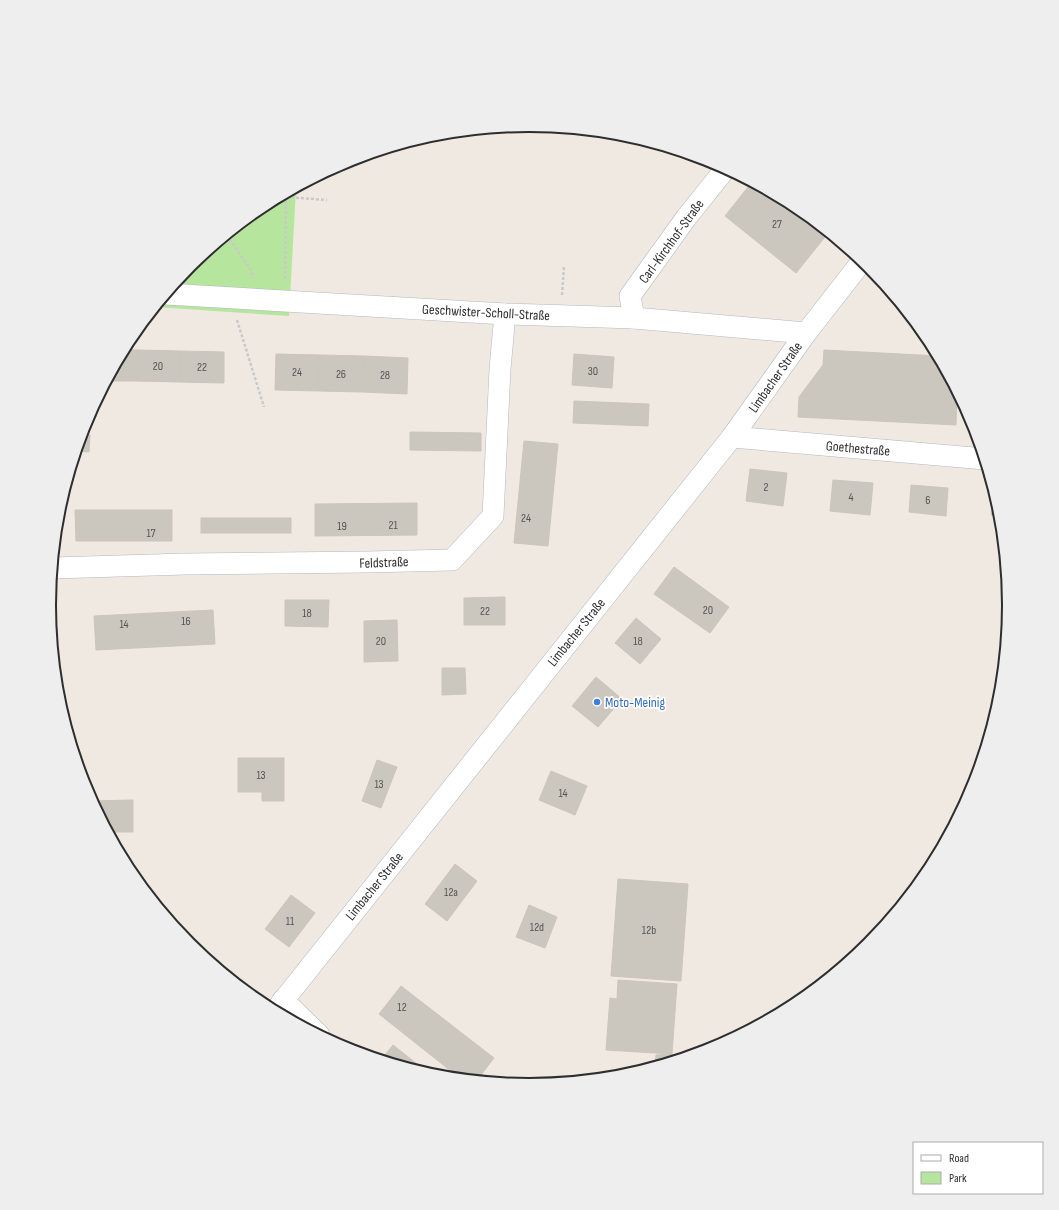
<svg xmlns="http://www.w3.org/2000/svg" width="1059" height="1210" font-family="'Sofia Sans Condensed',sans-serif">
<style>
.green{fill:#b6e59e}
.building{fill:#cbc7bf;stroke:#cbc5ba}
.lines{fill:none;stroke-linecap:round;stroke-linejoin:round}
.street-casing{stroke:#b4b7c1;stroke-width:22}
.path{stroke:#c9c9c9;stroke-width:2.5;stroke-dasharray:3 2;stroke-linecap:butt}
.street{stroke:#fff;stroke-width:21}
.shop-dot{fill:#3f7fe0;stroke:#fff;stroke-width:1.5}
.labels{text-anchor:middle;stroke-width:3.5;stroke-linejoin:round;paint-order:stroke}
.number-label{font-size:12px;fill:#555452}
.street-label{font-size:14px;fill:#2e2e2e;stroke:#fff}
.shop-label{font-size:14px;fill:#366cbe;stroke:#fff;text-anchor:start}
.rim{fill:none;stroke:#2e2e2e;stroke-width:2}
</style>
<rect width="100%" height="100%" fill="#efe9e1"/>
<path class="green" d="M296 188 289 316 156 307 190 265 263 205Z"/>
<g class="building">
<path d="M752 182 797 206 829 232 796 273 725 216Z"/>
<path d="M124 350H137L136 381H107Z"/>
<path d="M137 350 180 351V382L136 381Z"/>
<path d="M824 350 939 356 957 391 956 425 798 417 799 397 823 365Z"/>
<path d="M180 351 224 352V383L180 382Z"/>
<path d="M276 354 320 355 319 391 275 390Z"/>
<path d="M574 354 614 357 612 388 572 385Z"/>
<path d="M320 355 364 356 363 392 319 391Z"/>
<path d="M364 356 408 358 407 394 363 392Z"/>
<path d="M574 401 649 404 648 426 573 423Z"/>
<path d="M410 432 481 433V451L410 450Z"/>
<path d="M82 434 90 435 89 452 76 451Z"/>
<path d="M524 441 558 444 548 546 514 543Z"/>
<path d="M750 469 787 473 783 506 746 501Z"/>
<path d="M833 480 873 483 870 515 830 511Z"/>
<path d="M911 485 948 488 946 516 909 512Z"/>
<path d="M994 491H995L1001 516 991 515Z"/>
<path d="M417 503V535L315 536V504Z"/>
<path d="M75 510H172V541H76Z"/>
<rect x="201" y="518" width="90" height="15"/>
<path d="M674 567 729 607 710 633 654 594Z"/>
<path d="M505 597V625H464V598Z"/>
<path d="M285 600H329L328 627 285 626Z"/>
<path d="M213 610 215 644 96 650 94 616Z"/>
<path d="M50 617H55V652H54Z"/>
<path d="M636 618 661 639 640 664 615 643Z"/>
<path d="M397 620 398 661 364 662V621Z"/>
<path d="M442 668H465L466 694 442 695Z"/>
<path d="M596 677 622 699 598 727 572 706Z"/>
<path d="M238 758H284V801H262V792H238Z"/>
<path d="M377 760 397 767 381 808 362 801Z"/>
<path d="M551 771 587 786 575 815 539 800Z"/>
<path d="M133 800V832H109L92 801Z"/>
<path d="M455 864 477 881 447 921 425 904Z"/>
<path d="M618 879 688 884 681 981 611 976Z"/>
<path d="M291 895 315 913 289 947 265 929Z"/>
<path d="M529 905 557 917 545 948 516 937Z"/>
<path d="M618 980 677 984 672 1054 606 1050 610 998 617 999Z"/>
<path d="M401 986 494 1058 477 1080 461 1079 379 1014Z"/>
<path d="M393 1045 417 1064 413 1069 381 1060Z"/>
<path d="M672 1054V1061L655 1067 656 1055Z"/>
</g>
<g class="lines">
<g class="street-casing">
<g id="street">
<path d="M166 294 505 314 634 318 806 333"/>
<path d="M634 318 630 296 686 218 726 168"/>
<path d="M732 437 985 459"/>
<path d="M53 568 185 564 367 562 452 560 493 516 500 369 505 314"/>
<path d="M283 1000 319 1035"/>
<path d="M275 1011 732 437 806 333 863 260"/>
</g>
</g>
<g class="path">
<path d="M286 197 327 200"/>
<path d="M226 236 228 237 251 270 253 278"/>
<path d="M285 279 286 193"/>
<path d="M562 295 564 266"/>
<path d="M237 320 264 407"/>
</g>
<use href="#street" class="street"/>
</g>
<circle class="shop-dot" cx="597" cy="702" r="4"/>
<g class="labels">
<g class="number-label">
<text x="777" y="228">27</text>
<text x="158" y="370">20</text>
<text x="202" y="371">22</text>
<text x="593" y="375">30</text>
<text x="297" y="376">24</text>
<text x="341" y="378">26</text>
<text x="385" y="379">28</text>
<text x="766" y="491">2</text>
<text x="851" y="501">4</text>
<text x="928" y="504">6</text>
<text x="526" y="522">24</text>
<text x="393" y="529">21</text>
<text x="342" y="530">19</text>
<text x="151" y="537">17</text>
<text x="708" y="614">20</text>
<text x="485" y="615">22</text>
<text x="307" y="617">18</text>
<text x="186" y="625">16</text>
<text x="124" y="628">14</text>
<text x="381" y="645">20</text>
<text x="638" y="645">18</text>
<text x="261" y="779">13</text>
<text x="379" y="788">13</text>
<text x="563" y="797">14</text>
<text x="451" y="896">12a</text>
<text x="290" y="925">11</text>
<text x="537" y="931">12d</text>
<text x="649" y="934">12b</text>
<text x="402" y="1011">12</text>
</g>
<g class="street-label">
<text transform="translate(671 241) rotate(-54)" y="5">Carl-Kirchhof-Straße</text>
<text transform="translate(486 312) rotate(3)" y="5">Geschwister-Scholl-Straße</text>
<text transform="translate(775 377) rotate(-55)" y="5">Limbacher Straße</text>
<text transform="translate(858 448) rotate(5)" y="5">Goethestraße</text>
<text transform="translate(384 562) rotate(-2)" y="5">Feldstraße</text>
<text transform="translate(576 632) rotate(-51)" y="5">Limbacher Straße</text>
<text transform="translate(374 886) rotate(-51)" y="5">Limbacher Straße</text>
</g>
<g class="shop-label">
<text x="605" y="707">Moto-Meinig</text>
</g>
</g>
<path d="M0 0H1059V1210H0ZM56 605a473 473 0 1 1 946 0a473 473 0 1 1-946 0Z" fill="#eee" fill-rule="evenodd"/>
<path class="rim" d="M56 605a473 473 0 1 1 946 0a473 473 0 1 1-946 0Z"/>
<rect x="913" y="1142" width="130" height="52" fill="#ffffff" stroke="#ababab"/>
<rect x="921" y="1155" width="20" height="6" fill="#ffffff" stroke="#ababab"/>
<text x="949" y="1162" font-size="12" fill="#2e2e2e">Road</text>
<rect x="921" y="1172" width="20" height="12" fill="#b6e59e" stroke="#ababab"/>
<text x="949" y="1182" font-size="12" fill="#2e2e2e">Park</text>
</svg>
